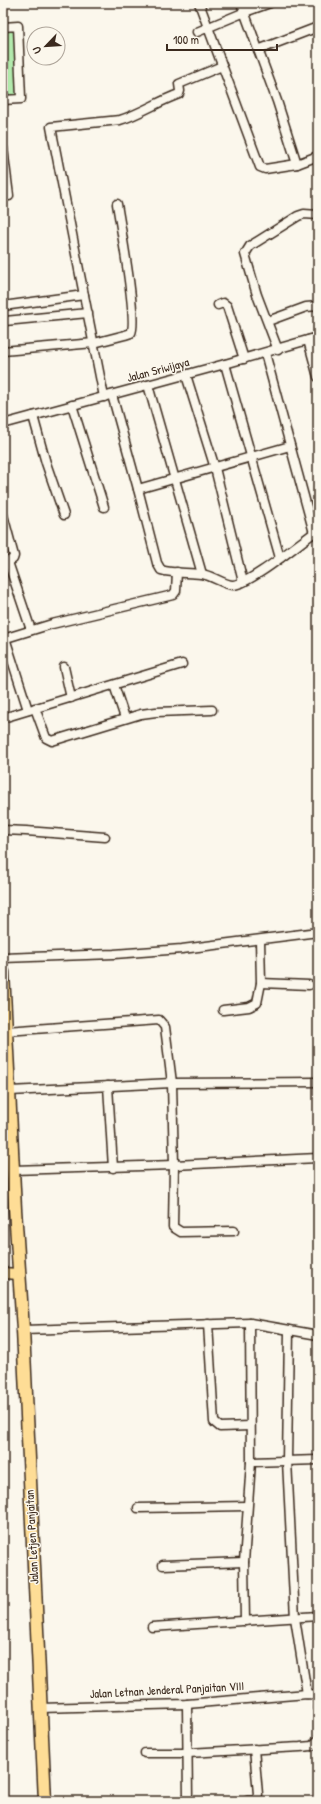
<svg xmlns="http://www.w3.org/2000/svg" width="321" height="1804" font-family="'Patrick Hand',sans-serif">
<style>
.green{fill:#b2e9ac;stroke:#768a65}
.lines{fill:none;stroke-linecap:round;stroke-linejoin:round}
.minor-casing{stroke:#3b2a1e;stroke-width:11}
.major-casing{stroke:#3b2a1e;stroke-width:13}
.highway-casing{stroke:#3b2a1e;stroke-width:15}
.minor{stroke:#fbf7ec;stroke-width:8}
.major{stroke:#fedd96;stroke-width:10}
.highway{stroke:#fedd96;stroke-width:12}
.labels{text-anchor:middle;stroke-width:3;stroke-linejoin:round;paint-order:stroke}
.street-label{font-size:12px;fill:#3b2a1e;stroke:#fbf7ec}
</style>
<rect width="100%" height="100%" fill="#fbf7ec"/>
<filter id="ink" filterUnits="userSpaceOnUse"><feTurbulence type="fractalNoise" baseFrequency=".025" numOctaves="2"/><feDisplacementMap in="SourceGraphic" scale="8" xChannelSelector="R" yChannelSelector="G"/><feConvolveMatrix kernelMatrix="1 2 1 2 8 2 1 2 1" color-interpolation-filters="sRGB"/></filter>
<g filter="url(#ink)">
<path class="green" d="M3 28H18L21 100H3Z"/>
<g class="lines">
<g class="minor-casing">
<g id="minor">
<path d="M199 3 260 167 265 169 297 164 318 156"/>
<path d="M241 3 277 101 297 164"/>
<path d="M3 27 18 26 21 98V99L3 100"/>
<path d="M197 32 245 12 270 3"/>
<path d="M258 50 318 27"/>
<path d="M3 148 9 196"/>
<path d="M218 305 223 303 227 306 244 359"/>
<path d="M3 306 84 295"/>
<path d="M5 321 88 313"/>
<path d="M268 321 306 307 318 306"/>
<path d="M308 340 318 377"/>
<path d="M278 350 257 295 245 254 250 246 298 216 304 214 318 215"/>
<path d="M3 351 94 343 125 335 131 333C138 321 120 223 117 204"/>
<path d="M265 353 314 533"/>
<path d="M225 364 280 558"/>
<path d="M186 375 215 468 243 582"/>
<path d="M148 385 202 574"/>
<path d="M112 395 138 489 157 563 161 570C174 574 188 572 201 574 212 575 224 585 233 585 251 584 300 542 318 530"/>
<path d="M104 397 51 127 120 120C140 114 159 101 179 94L180 91 179 84 222 66"/>
<path d="M72 405 104 507"/>
<path d="M33 416 46 463 64 515"/>
<path d="M3 424 225 364 318 337"/>
<path d="M138 489 290 446"/>
<path d="M3 515 14 556 13 559 4 563"/>
<path d="M8 562 31 630"/>
<path d="M5 638 28 710"/>
<path d="M3 639 52 624 173 595 176 591 177 572"/>
<path d="M64 667 71 698"/>
<path d="M114 685 125 718"/>
<path d="M35 708 46 738 52 741 141 714 156 712 212 710"/>
<path d="M3 718 182 664"/>
<path d="M3 830 26 831 105 837"/>
<path d="M3 958 114 954 182 949 318 932"/>
<path d="M261 983 309 985"/>
<path d="M223 1010 249 1007 257 1003 261 983 260 940"/>
<path d="M6 1031 159 1020 165 1027 172 1083 174 1165 173 1227 181 1232 234 1231"/>
<path d="M108 1086 113 1168"/>
<path d="M10 1091 172 1083 318 1082"/>
<path d="M13 1170 174 1165 318 1158"/>
<path d="M208 1324 214 1422 220 1427 250 1426"/>
<path d="M23 1330 250 1323 318 1335"/>
<path d="M289 1330 287 1461 295 1618 307 1694"/>
<path d="M251 1462 318 1460"/>
<path d="M138 1508 247 1506"/>
<path d="M163 1565 244 1562"/>
<path d="M245 1621 244 1562 251 1462 250 1323"/>
<path d="M152 1627 318 1616"/>
<path d="M317 1695 318 1707"/>
<path d="M187 1704 188 1801"/>
<path d="M40 1708 187 1704 307 1694 318 1695"/>
<path d="M145 1753H188L300 1747 312 1746 318 1740"/>
<path d="M247 1801H254L257 1799 258 1794 254 1749"/>
</g>
</g>
<g class="major-casing">
<path id="major" d="M3 1273 18 1274"/>
</g>
<g class="highway-casing">
<path id="highway" d="M3 972 15 1209 23 1330 45 1801"/>
</g>
<use href="#minor" class="minor"/>
<use href="#major" class="major"/>
<use href="#highway" class="highway"/>
</g>
</g>
<g class="labels">
<g class="street-label">
<text transform="translate(158 370) rotate(-15)" y="4">Jalan Sriwijaya</text>
<text transform="translate(32 1537) rotate(-93)" y="4">Jalan Letjen Panjaitan</text>
<text transform="translate(167 1690) rotate(-3)" y="4">Jalan Letnan Jenderal Panjaitan VIII</text>
</g>
</g>
<rect width="321" height="1804" fill="none" stroke="#fbf7ec" stroke-width="16"/>
<rect x="8" y="8" width="305" height="1788" fill="none" stroke="#3b2a1e" stroke-width="1.5" filter="url(#ink)"/>
<g transform="translate(46 46) rotate(245)"><circle r="19" fill="#fbf7ec" stroke="#aea59a"/>
<path d="M0-3L7 15L0 10L-7 15Z" fill="#3b2a1e"/>
<text y="-6" font-size="11" font-weight="bold" text-anchor="middle" fill="#3b2a1e">U</text>
</g>
<path d="M167 44v6h110v-6" fill="none" stroke="#3b2a1e" stroke-width="2"/>
<text x="173" y="44" font-size="12" fill="#3b2a1e" stroke="#fbf7ec" stroke-width="3" paint-order="stroke">100 m</text>
</svg>
